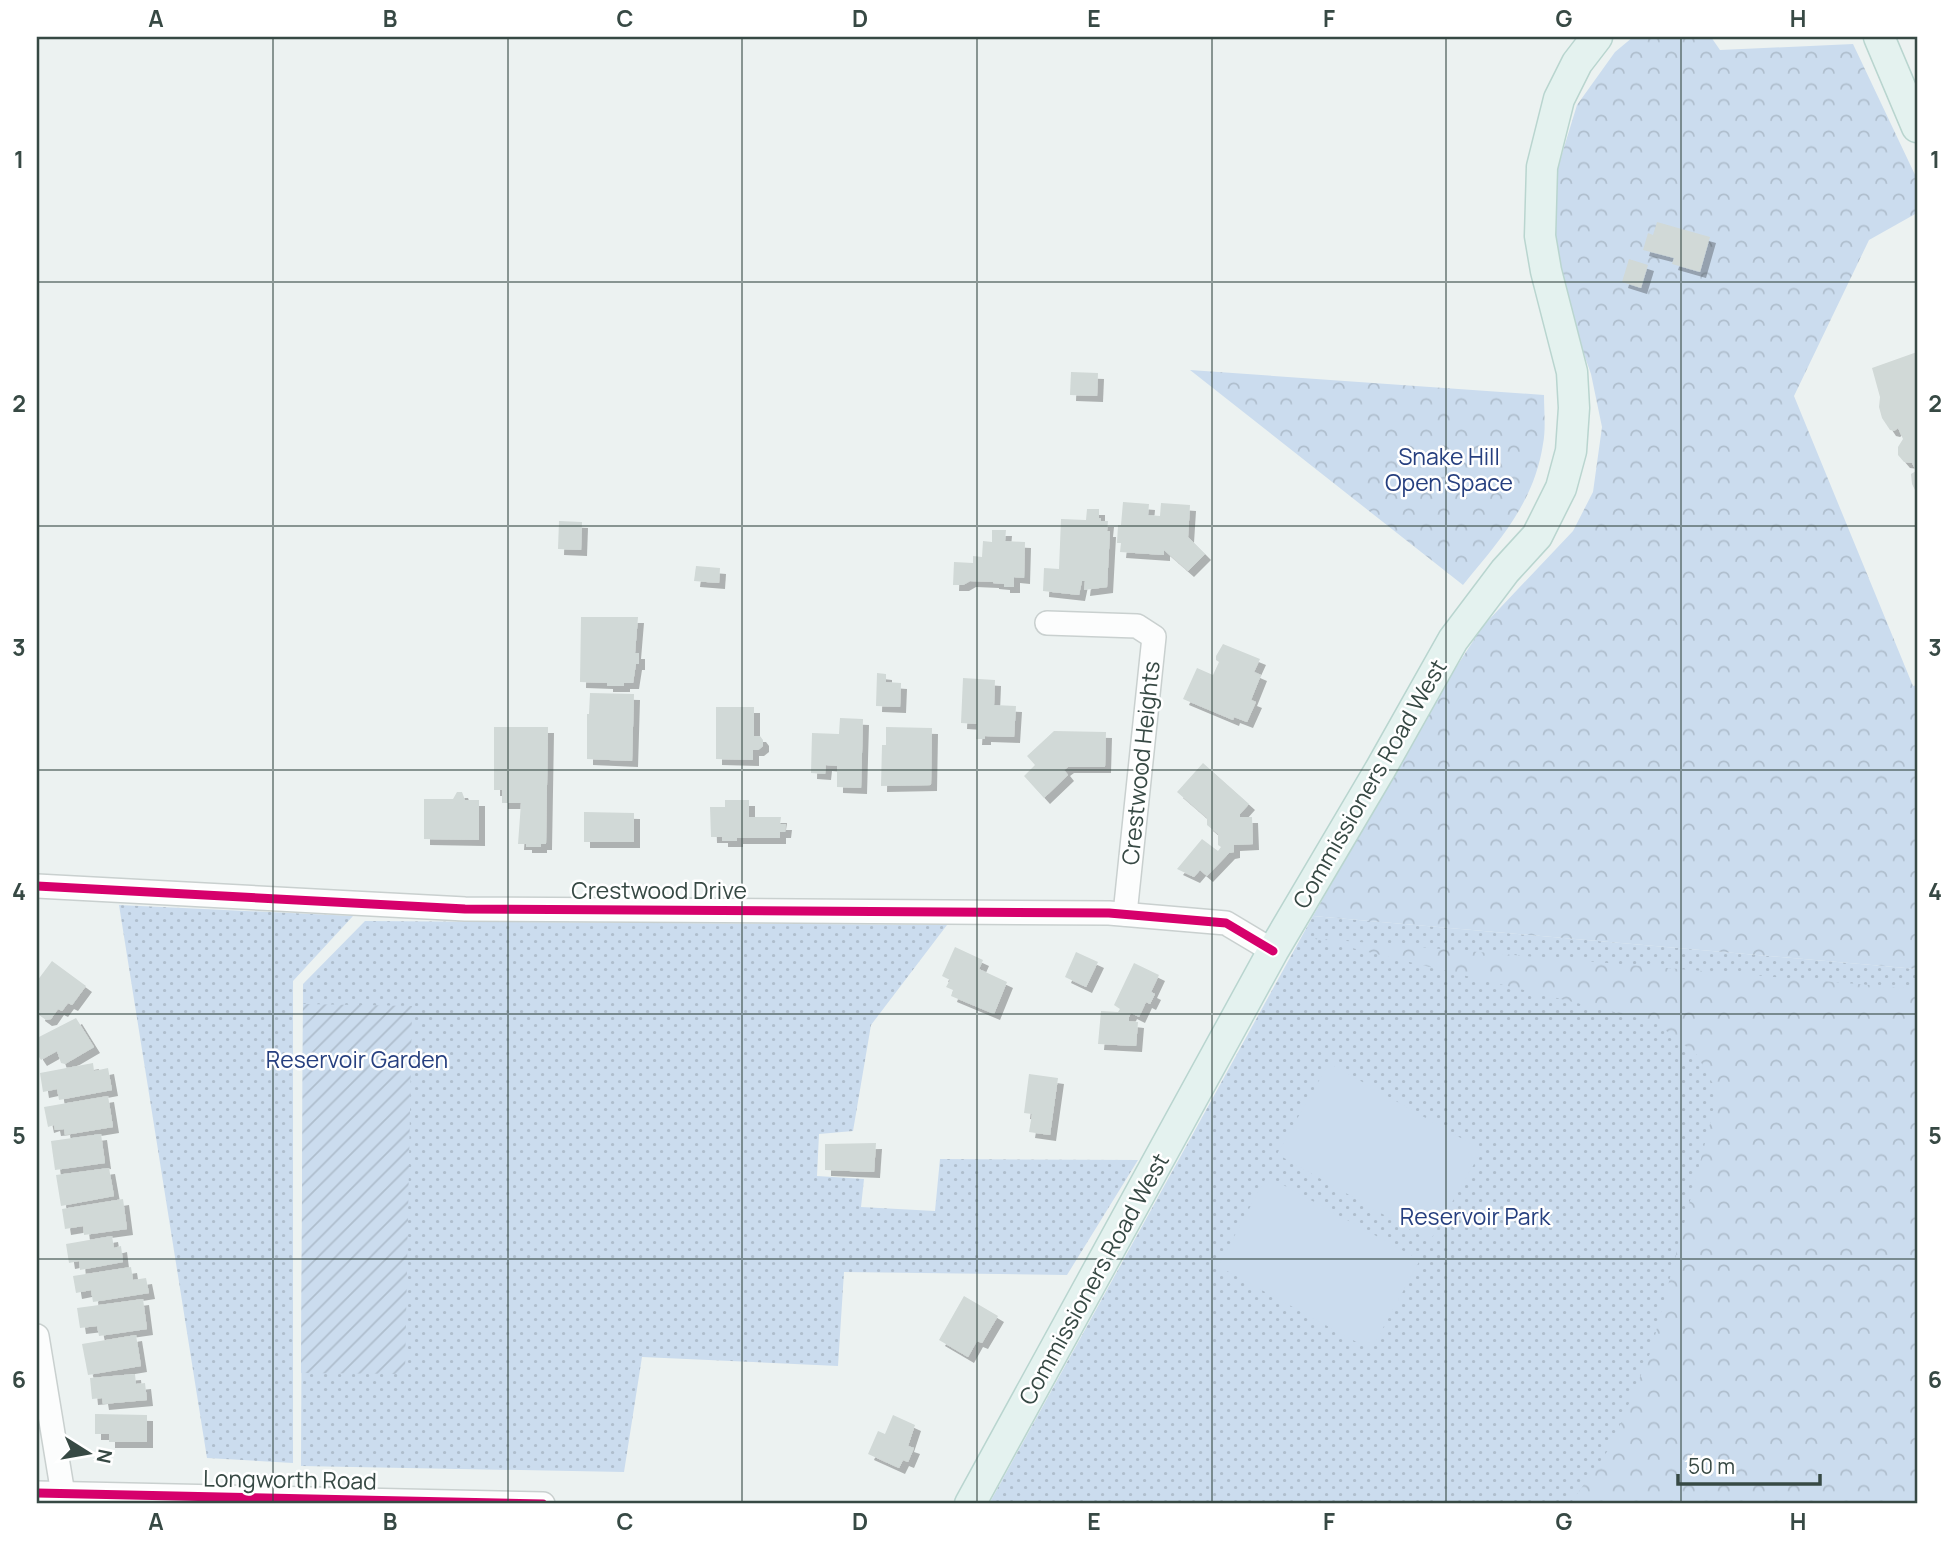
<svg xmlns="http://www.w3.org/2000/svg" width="1954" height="1541" font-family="Manrope,sans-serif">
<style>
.grass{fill:url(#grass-dots)}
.forest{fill:url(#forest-crowns)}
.garden{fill:url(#garden-furrows)}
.pitch{fill:#cbdcee}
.building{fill:#d1d9d7;filter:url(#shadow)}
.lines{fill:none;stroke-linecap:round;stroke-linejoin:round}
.minor-casing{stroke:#c9d0cf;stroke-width:26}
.major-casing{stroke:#b9d5cf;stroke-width:33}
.minor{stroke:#fcfdfd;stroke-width:23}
.major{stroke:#e4f2ef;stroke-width:30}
.cycleway-casing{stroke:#fff;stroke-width:13}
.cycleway{stroke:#d6006c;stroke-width:9}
.grid{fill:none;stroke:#374944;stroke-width:2;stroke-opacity:0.55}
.labels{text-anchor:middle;stroke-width:5;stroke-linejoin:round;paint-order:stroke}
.park-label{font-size:23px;fill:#263f7f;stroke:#fff}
.street-label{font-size:23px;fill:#374944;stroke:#fff}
.neatline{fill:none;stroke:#374944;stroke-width:2.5}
.grid-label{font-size:23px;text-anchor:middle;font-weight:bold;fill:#374944}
</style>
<defs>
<pattern id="grass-dots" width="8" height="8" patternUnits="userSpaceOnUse" patternTransform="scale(1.75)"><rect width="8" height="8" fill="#cbdcee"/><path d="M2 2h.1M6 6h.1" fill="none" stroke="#afbecd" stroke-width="1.8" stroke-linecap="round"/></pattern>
<pattern id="forest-crowns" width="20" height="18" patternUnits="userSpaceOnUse" patternTransform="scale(1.75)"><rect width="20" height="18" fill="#cbdcee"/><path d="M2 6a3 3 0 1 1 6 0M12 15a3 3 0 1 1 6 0" fill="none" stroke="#afbecd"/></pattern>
<pattern id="garden-furrows" width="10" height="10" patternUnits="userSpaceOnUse" patternTransform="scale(1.75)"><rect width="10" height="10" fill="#cbdcee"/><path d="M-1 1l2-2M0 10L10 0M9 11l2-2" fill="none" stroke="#afbecd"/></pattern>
<filter id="shadow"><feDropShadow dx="6" dy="6" stdDeviation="0" flood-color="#0004"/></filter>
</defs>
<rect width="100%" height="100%" fill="#ecf2f1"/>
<g class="grass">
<path d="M119 905 353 916 293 981V1463L207 1458Z"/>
<path d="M1313 916 1917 969V1504H989Z"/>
<path d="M365 921 947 925 871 1025 853 1131 819 1134 817 1176 864 1179 861 1207 935 1211 940 1159 1138 1160 1067 1275 844 1272 838 1366 642 1357 624 1472 301 1466 303 984Z"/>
</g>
<g class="forest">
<path d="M1633 37H1711L1720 50 1853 44 1917 179V213L1869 240 1794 396 1913 686 1917 685V969L1313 916 1453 672 1483 626 1573 531 1593 492 1602 427 1591 374 1550 259 1554 180 1577 105 1615 52Z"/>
<path d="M1190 370 1544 395C1544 411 1546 429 1543 444 1534 503 1499 541 1463 585Z"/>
<path d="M1311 938 1917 989V1504H1570L1611 1446 1651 1351 1718 1093 1697 1055 1655 1022Z"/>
</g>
<path class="garden" d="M303 1004 412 1006 405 1374 301 1373Z"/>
<g class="pitch">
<path d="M1329 1063 1482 1150 1430 1241 1277 1154Z"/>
<path d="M1267 1176 1420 1260 1371 1350 1218 1266Z"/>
</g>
<g class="building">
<path d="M1657 222 1710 237 1700 272 1672 264 1674 258 1643 250 1648 233 1653 235Z"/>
<path d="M1629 259 1648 265 1641 288 1622 282Z"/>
<path d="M1917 352V494L1912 484 1911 474 1916 471 1912 463 1904 462 1898 455V447L1903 439 1898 428 1894 431 1890 430 1882 418 1879 407 1880 397 1872 368Z"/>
<path d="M1071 372 1098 373 1097 396 1070 395Z"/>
<path d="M1123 502 1149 504 1148 515 1160 516 1161 503 1190 505 1188 537 1205 554 1188 571 1164 550V555L1120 552 1121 543H1117L1118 525H1121Z"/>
<path d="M1087 509H1099V518H1101V521H1108L1107 531H1110L1107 587 1084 590 1085 581H1082L1079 595 1043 591 1044 568 1059 569 1061 519 1086 520Z"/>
<path d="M559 521 582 522 581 550 558 549Z"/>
<path d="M992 530H1006L1005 541 1025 542 1024 578 1014 577V587H1004V584L993 583V582L970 581 963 585H953L954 562 973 563V556L982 557 983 541 992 542Z"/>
<path d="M696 566 720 568 719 583 694 581Z"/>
<path d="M581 617H638L635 653H639V664H636L633 683H624V686H607V683L580 682Z"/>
<path d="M1223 644 1260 659 1254 672 1261 675 1251 700 1256 702 1247 722 1234 717 1233 720 1183 699 1197 668 1213 675 1219 662 1216 660V656Z"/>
<path d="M877 673 886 674V682L901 683 900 707 876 706Z"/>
<path d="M963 678 995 680 994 705 1016 706 1014 737 985 736V739H976L977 724 961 723Z"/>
<path d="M590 693 634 694 632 761 587 759V714H589Z"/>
<path d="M716 707H754V736H760L763 740V746L758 750H753V760L716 759Z"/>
<path d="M840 718 863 719 861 788 837 787V766L826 765 825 774 811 773 812 733 839 734Z"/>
<path d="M494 727H548L546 844H541V847H526V844H518L521 803H502V790H494Z"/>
<path d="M886 727 932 728 931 785 881 786 882 745H886Z"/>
<path d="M1054 731 1106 732 1105 767H1068L1064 770 1068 775 1044 798 1024 776 1035 765 1027 756Z"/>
<path d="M1203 763 1249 804 1240 814V817H1252L1253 844 1234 845V852L1229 853 1207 876 1200 870 1194 877 1177 869 1202 839 1218 851 1221 847 1218 845V834L1207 825V818L1177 792Z"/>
<path d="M457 792H462L465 800H479V840L424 839V799H453Z"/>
<path d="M725 800H749V817H781L780 824H786L785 832H780V838H737V841H722V837H711L710 807H725Z"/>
<path d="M584 812 634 813V842H584Z"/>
<path d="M955 947 983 960 979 969 1007 982 994 1014 951 996 953 990 946 987 950 980 942 976Z"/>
<path d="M1076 952 1098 962 1086 987 1065 977Z"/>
<path d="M52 961 86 986 72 1005 68 1003 62 1011 58 1009 51 1019 46 1020 39 1015 40 1011 37 1008V981Z"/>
<path d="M1134 963 1159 975 1151 992 1155 994 1150 1004 1146 1002 1139 1017 1131 1013 1129 1017V1021L1138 1022 1136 1046 1098 1044 1101 1011 1118 1012 1120 1009 1114 1005Z"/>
<path d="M76 1018 94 1047 65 1064 61 1063 57 1051 41 1060 37 1054V1038Z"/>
<path d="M93 1063 94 1071 108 1068 112 1090 59 1100 57 1089 43 1092 40 1073Z"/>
<path d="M1029 1074 1058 1078 1050 1135 1029 1132 1032 1114 1024 1113Z"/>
<path d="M108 1096 113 1127 65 1135 64 1129 55 1130 54 1125 48 1127 44 1107Z"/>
<path d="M101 1134 105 1163 55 1170 51 1141Z"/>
<path d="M876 1143 874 1172 825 1170V1144Z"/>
<path d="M109 1168 114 1196 61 1206 56 1175Z"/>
<path d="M123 1199 127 1229 84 1235 83 1226 65 1229 62 1209Z"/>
<path d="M112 1236 114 1248 121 1246 123 1262 80 1270 79 1261 69 1263 66 1244Z"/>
<path d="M131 1267 133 1280 146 1278 149 1293 93 1302 91 1290 76 1293 73 1276Z"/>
<path d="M964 1296 998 1316 982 1343 977 1341 968 1357 939 1340Z"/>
<path d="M143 1299 147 1329 99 1336 97 1326 80 1328 77 1308Z"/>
<path d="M136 1335 141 1366 88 1375 82 1344Z"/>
<path d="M135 1374 136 1384 145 1383 147 1400 103 1404 102 1398 92 1399 90 1378Z"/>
<path d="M95 1414 147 1415V1442H109V1434H95Z"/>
<path d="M893 1415 915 1425 908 1446 914 1448 908 1462 903 1460 899 1468 868 1454 878 1431 885 1434Z"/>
</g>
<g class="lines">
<g class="minor-casing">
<g id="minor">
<path d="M1047 623 1137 626 1154 637 1125 914"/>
<path d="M37 886 465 909 1109 913 1226 923 1273 951"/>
<path d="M37 1336 63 1494"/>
<path d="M37 1493 543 1504"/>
</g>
</g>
<g class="major-casing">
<g id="major">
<path d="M1879 37 1917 127"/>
<path d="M970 1504 1273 951 1381 768 1453 640 1505 571 1537 536 1561 488 1571 451 1574 408 1572 372 1546 271 1540 236 1542 167 1559 99 1577 63 1597 37"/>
</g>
</g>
<use href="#minor" class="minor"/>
<use href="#major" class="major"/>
<g class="cycleway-casing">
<g id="cycleway">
<path d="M37 886 465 909 1109 913 1226 923 1273 951"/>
<path d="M37 1493 543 1504"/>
</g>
</g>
<use href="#cycleway" class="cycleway"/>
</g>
<path class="grid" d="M273 37V1504M508 37V1504M742 37V1504M977 37V1504M1212 37V1504M1446 37V1504M1681 37V1504M37 282H1917M37 526H1917M37 770H1917M37 1014H1917M37 1259H1917"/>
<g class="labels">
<g class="park-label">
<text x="1449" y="465">Snake Hill<tspan x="1449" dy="26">Open Space</tspan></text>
<text x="357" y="1068">Reservoir Garden</text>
<text x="1475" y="1225">Reservoir Park</text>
</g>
<g class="street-label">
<text transform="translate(1141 763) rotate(-84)" y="8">Crestwood Heights</text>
<text transform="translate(1370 784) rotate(-60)" y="8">Commissioners Road West</text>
<text x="659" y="899">Crestwood Drive</text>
<text transform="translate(1094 1279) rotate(-61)" y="8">Commissioners Road West</text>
<text transform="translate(290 1480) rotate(1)" y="8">Longworth Road</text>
</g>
</g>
<rect width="1954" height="1541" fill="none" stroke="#ffffff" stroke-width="77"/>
<g transform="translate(88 1453) rotate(101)" stroke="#ffffff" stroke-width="5" paint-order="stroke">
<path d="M0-5L12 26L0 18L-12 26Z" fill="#374944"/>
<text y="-10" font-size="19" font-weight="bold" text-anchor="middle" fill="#374944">N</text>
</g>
<path d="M1678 1474v10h142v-10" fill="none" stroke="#374944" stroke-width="3.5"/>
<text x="1688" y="1474" font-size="21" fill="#374944" stroke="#ffffff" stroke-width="5" paint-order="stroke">50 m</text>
<rect x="38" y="38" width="1878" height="1464" class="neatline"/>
<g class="grid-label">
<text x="156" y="27">A</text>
<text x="390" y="27">B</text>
<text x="625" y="27">C</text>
<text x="860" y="27">D</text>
<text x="1094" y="27">E</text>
<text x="1329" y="27">F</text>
<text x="1564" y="27">G</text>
<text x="1798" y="27">H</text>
<text x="19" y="168">1</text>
<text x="1935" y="168">1</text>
<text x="19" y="412">2</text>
<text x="1935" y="412">2</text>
<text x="19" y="656">3</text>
<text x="1935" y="656">3</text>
<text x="19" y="900">4</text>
<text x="1935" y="900">4</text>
<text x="19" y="1144">5</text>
<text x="1935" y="1144">5</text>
<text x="19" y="1388">6</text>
<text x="1935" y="1388">6</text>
<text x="156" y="1530">A</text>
<text x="390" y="1530">B</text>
<text x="625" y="1530">C</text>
<text x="860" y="1530">D</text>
<text x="1094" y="1530">E</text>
<text x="1329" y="1530">F</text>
<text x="1564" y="1530">G</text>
<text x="1798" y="1530">H</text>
</g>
</svg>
